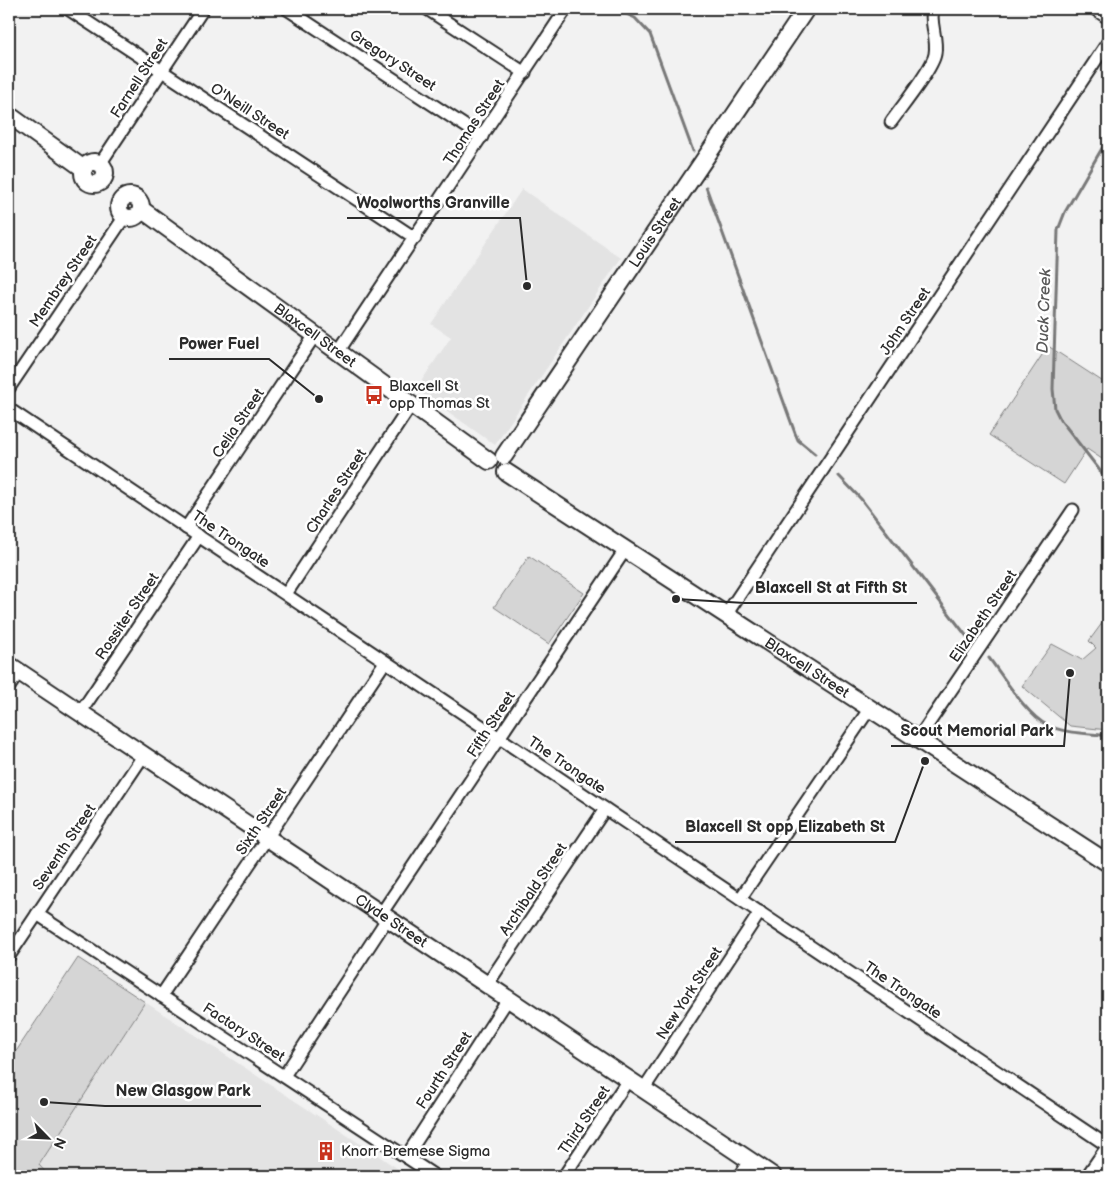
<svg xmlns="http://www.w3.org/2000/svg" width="1117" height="1185" font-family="'Balsamiq Sans',sans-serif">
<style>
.built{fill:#e3e3e3}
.green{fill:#d5d5d5;stroke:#808080}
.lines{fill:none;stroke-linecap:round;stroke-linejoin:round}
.stream{stroke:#787878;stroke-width:3}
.street-casing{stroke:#2b2b2b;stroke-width:15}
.secondary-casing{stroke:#2b2b2b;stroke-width:20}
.street{stroke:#fff;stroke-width:11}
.secondary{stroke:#fff;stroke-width:16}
.labels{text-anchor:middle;stroke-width:5;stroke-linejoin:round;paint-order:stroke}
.street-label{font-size:15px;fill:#2b2b2b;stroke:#fff}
.poi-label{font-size:15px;fill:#2b2b2b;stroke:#fff;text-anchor:start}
.water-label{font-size:16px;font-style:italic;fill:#585858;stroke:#fff}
.leader{fill:none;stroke:#2b2b2b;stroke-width:2}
.callout-dot{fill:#2b2b2b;stroke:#fff;stroke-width:2}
.callout-label{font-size:16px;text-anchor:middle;font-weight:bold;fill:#2b2b2b;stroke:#fff;stroke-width:5;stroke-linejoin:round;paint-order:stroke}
</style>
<rect width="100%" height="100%" fill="#f2f2f2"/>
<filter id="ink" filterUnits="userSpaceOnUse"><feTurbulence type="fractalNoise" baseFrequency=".02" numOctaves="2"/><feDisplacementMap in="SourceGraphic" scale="10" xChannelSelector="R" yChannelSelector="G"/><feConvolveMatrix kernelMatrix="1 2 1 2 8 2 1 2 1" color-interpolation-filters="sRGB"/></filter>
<g filter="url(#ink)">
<g class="built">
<path d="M522 189 621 258 495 445 416 389 451 337 431 324Z"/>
<path d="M145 1002 409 1176H50L39 1165Z"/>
</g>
<g class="green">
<path d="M1048 346 1108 385V463L1087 449 1064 484 989 435Z"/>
<path d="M529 556 584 593 549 644 494 607Z"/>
<path d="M1108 615V730L1070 726 1022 686 1052 644 1082 660 1096 648 1089 641Z"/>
<path d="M78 958 145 1002 39 1165 49 1176H9V1062Z"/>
</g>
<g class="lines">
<g class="stream">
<path d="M615 9 635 18 650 34 693 151"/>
<path d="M1108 138 1065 212 1058 230 1053 389 1055 409 1060 419 1108 481"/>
<path d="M706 187 795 433 798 440 815 454"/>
<path d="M839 476 861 499 968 638"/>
<path d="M989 658C1003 676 1027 716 1047 725 1065 734 1089 733 1108 736"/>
</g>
<g class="street-casing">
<g id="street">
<path d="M68 9 415 238"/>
<path d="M287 9 482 137"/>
<path d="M427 9 525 73"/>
<path d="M891 122C901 108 933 68 935 54 938 38 929 22 933 9"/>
<path d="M100 164 203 9"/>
<path d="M338 352 566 9"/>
<path d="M9 388 125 216"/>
<path d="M9 409 1108 1146"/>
<path d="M186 528 315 335"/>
<path d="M286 594 411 405"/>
<path d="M726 615 1108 42"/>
<path d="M9 687 19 672"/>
<path d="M80 713 199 536"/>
<path d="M918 739 1073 510"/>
<path d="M740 899 870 708"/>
<path d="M37 914 435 1176"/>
<path d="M381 914 625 550"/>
<path d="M9 956 143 756"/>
<path d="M487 985 605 809"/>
<path d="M161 996 385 662"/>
<path d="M284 1076 387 919"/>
<path d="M643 1090 760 912"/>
<path d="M406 1157 508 999"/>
<path d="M564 1176 628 1080"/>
<path d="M739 1176 749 1161"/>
</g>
</g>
<g class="secondary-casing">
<g id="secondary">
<path d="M1099 9 1108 15"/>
<path d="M9 115 84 169"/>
<circle cx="94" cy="173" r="11"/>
<circle cx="130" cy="207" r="11"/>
<path id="s1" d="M141 209 489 461"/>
<path id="s2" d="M504 456 806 9"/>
<path id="s3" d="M506 472 1108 863"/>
<path id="s4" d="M9 665 773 1176"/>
<path d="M1090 1176 1108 1150"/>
</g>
</g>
<use href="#street" class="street"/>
<use href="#secondary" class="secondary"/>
</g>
</g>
<defs>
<g id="bus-bare" transform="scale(1.5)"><path d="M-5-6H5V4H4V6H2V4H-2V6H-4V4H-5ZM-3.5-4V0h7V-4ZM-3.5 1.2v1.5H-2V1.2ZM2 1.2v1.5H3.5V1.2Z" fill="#c8321e" stroke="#fff" stroke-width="2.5" paint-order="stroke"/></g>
<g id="building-bare" transform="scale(1.5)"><path d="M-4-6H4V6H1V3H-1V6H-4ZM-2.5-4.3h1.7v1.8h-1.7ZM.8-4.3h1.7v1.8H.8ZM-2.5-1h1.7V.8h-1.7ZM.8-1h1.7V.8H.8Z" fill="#c8321e" stroke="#fff" stroke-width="2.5" paint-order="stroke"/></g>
</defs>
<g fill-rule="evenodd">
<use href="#bus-bare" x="374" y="395"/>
<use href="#building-bare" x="326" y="1151"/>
</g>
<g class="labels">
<g class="street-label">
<text transform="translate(393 60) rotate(33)" y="5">Gregory Street</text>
<text transform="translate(139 78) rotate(-57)" y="5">Farnell Street</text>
<text transform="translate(250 111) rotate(33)" y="5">O'Neill Street</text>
<text transform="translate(474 122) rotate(-57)" y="5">Thomas Street</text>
<text dy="5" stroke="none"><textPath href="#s2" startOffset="270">Louis Street</textPath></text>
<text transform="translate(63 281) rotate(-56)" y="5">Membrey Street</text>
<text transform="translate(905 321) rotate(-56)" y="5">John Street</text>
<text dy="5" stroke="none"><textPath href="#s1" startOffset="215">Blaxcell Street</textPath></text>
<text transform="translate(238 423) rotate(-56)" y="5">Celia Street</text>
<text transform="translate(336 491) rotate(-57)" y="5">Charles Street</text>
<text transform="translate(231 539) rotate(34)" y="5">The Trongate</text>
<text transform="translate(127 616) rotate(-56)" y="5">Rossiter Street</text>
<text transform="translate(983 616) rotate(-56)" y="5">Elizabeth Street</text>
<text dy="5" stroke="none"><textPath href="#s3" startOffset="359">Blaxcell Street</textPath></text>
<text transform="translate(491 724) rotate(-57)" y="5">Fifth Street</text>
<text transform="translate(567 765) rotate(34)" y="5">The Trongate</text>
<text transform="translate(261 821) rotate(-56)" y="5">Sixth Street</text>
<text transform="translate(64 847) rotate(-56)" y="5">Seventh Street</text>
<text transform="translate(533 889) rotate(-56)" y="5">Archibald Street</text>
<text dy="5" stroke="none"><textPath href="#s4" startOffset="460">Clyde Street</textPath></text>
<text transform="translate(903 990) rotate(34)" y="5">The Trongate</text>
<text transform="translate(689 993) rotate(-57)" y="5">New York Street</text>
<text transform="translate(244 1032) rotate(33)" y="5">Factory Street</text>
<text transform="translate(444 1070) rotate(-57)" y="5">Fourth Street</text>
<text transform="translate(584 1120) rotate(-56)" y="5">Third Street</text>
</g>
<g class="poi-label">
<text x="389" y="391">Blaxcell St<tspan x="389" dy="17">opp Thomas St</tspan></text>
<text x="341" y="1156">Knorr Bremese Sigma</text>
</g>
<g class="water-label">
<text transform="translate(1043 311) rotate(-88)" y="6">Duck Creek</text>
</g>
</g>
<path class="leader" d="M527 286L520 218H347M319 399L269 359H169M676 599L745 603H917M1070 673L1064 746H891M925 761L895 842H675M44 1102L105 1106H261"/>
<g class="callout-dot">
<circle cx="527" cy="286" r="5"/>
<circle cx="319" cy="399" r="5"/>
<circle cx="676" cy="599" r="5"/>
<circle cx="1070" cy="673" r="5"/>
<circle cx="925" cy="761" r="5"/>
<circle cx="44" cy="1102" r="5"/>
</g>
<g class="callout-label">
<text x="433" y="208">Woolworths Granville</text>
<text x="219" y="349">Power Fuel</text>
<text x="831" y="593">Blaxcell St at Fifth St</text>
<text x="977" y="736">Scout Memorial Park</text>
<text x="785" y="832">Blaxcell St opp Elizabeth St</text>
<text x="183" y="1096">New Glasgow Park</text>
</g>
<rect width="1117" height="1185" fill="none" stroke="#fff" stroke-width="30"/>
<rect x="15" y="15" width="1087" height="1155" fill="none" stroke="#2b2b2b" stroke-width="2" filter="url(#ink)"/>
<g transform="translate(48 1138) rotate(114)" stroke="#ffffff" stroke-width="4" paint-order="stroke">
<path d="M0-4L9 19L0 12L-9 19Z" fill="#2b2b2b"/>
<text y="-8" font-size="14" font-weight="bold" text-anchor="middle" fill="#2b2b2b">N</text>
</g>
</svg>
